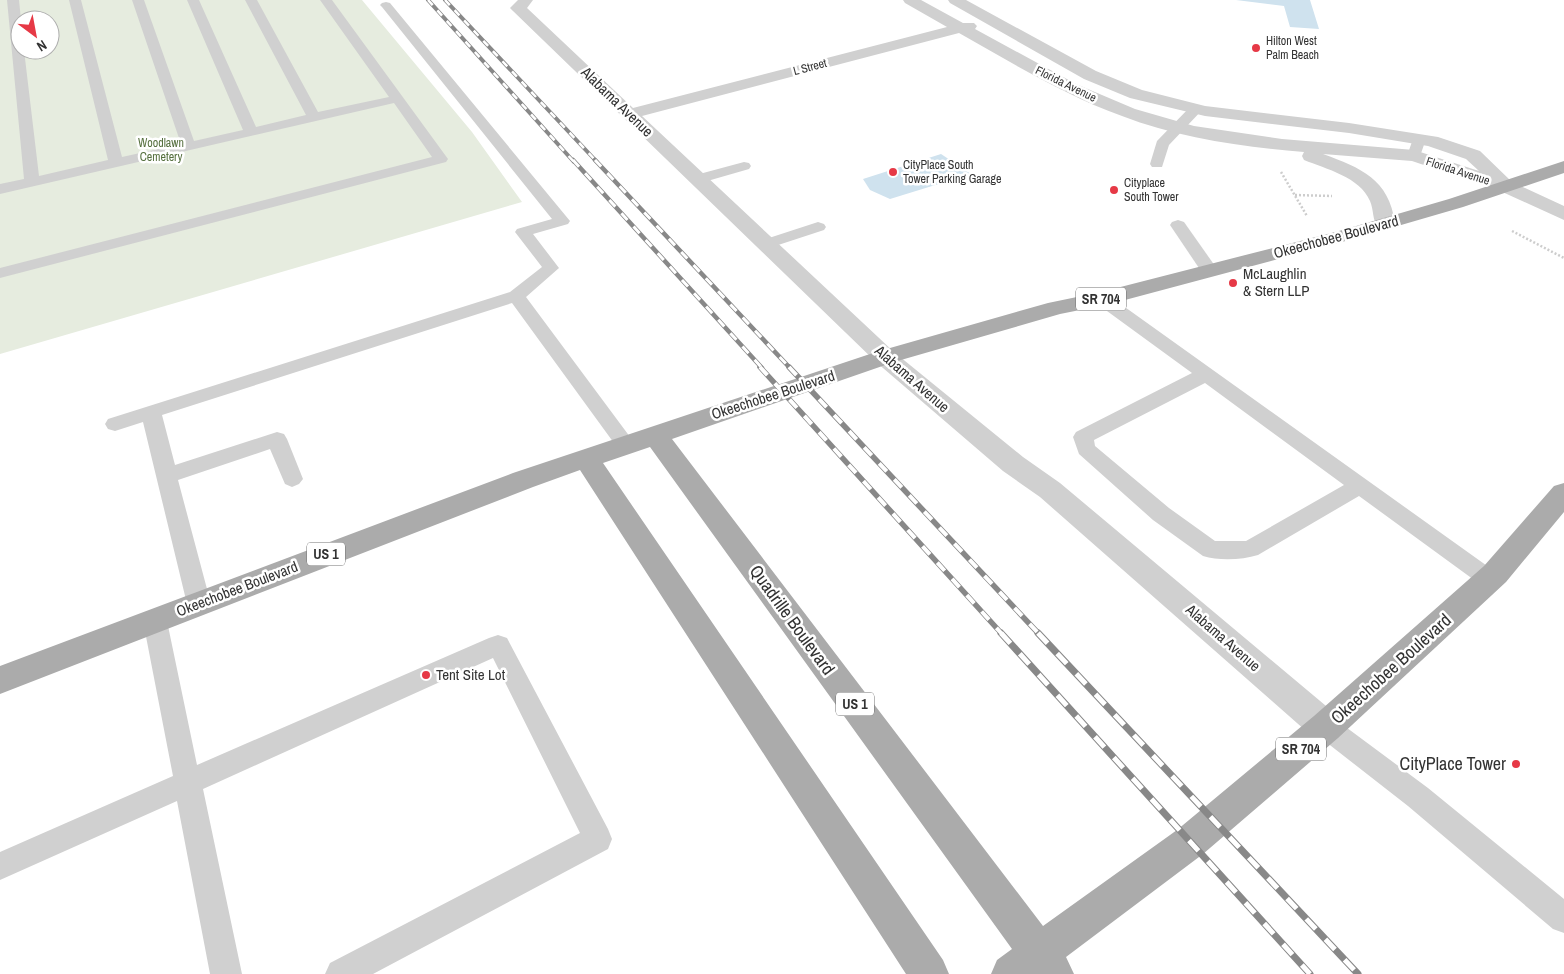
<svg xmlns="http://www.w3.org/2000/svg" width="1564" height="974" font-family="'Archivo Narrow',sans-serif">
<style>
.green{fill:#e6ecdf;fill-rule:evenodd}
.water{fill:#cfe2ee}
.lines{fill:none;stroke-linecap:round;stroke-linejoin:round}
.path{stroke:#cdcdcd;stroke-width:2.5;stroke-dasharray:2 2;stroke-linecap:butt}
.lane{fill:#d0d0d0;fill-rule:evenodd}
.street{fill:#d0d0d0;fill-rule:evenodd}
.primary{fill:#ababab;fill-rule:evenodd}
.rail-far3-casing{stroke:#888;stroke-width:4}
.rail-far2-casing{stroke:#888;stroke-width:4.5}
.rail-far1-casing{stroke:#888;stroke-width:5.5}
.rail-casing{stroke:#888;stroke-width:7}
.rail-far3{stroke:#fff;stroke-width:2.5;stroke-dasharray:7;stroke-linecap:butt}
.rail-far2{stroke:#fff;stroke-width:3;stroke-dasharray:9;stroke-linecap:butt}
.rail-far1{stroke:#fff;stroke-width:4;stroke-dasharray:11;stroke-linecap:butt}
.rail{stroke:#fff;stroke-width:5;stroke-dasharray:14;stroke-linecap:butt}
.poi-dot{fill:#e63946;stroke:#fff;stroke-width:2}
.labels{text-anchor:middle;stroke-width:5;stroke-linejoin:round;paint-order:stroke}
.far-poi-label{font-size:12px;fill:#333;stroke:#fff;text-anchor:start}
.far-street-label{font-size:12px;fill:#333;stroke:#fff}
.far-park-label{font-size:12px;fill:#56703f;stroke:#fff}
.shield{fill:#fff;stroke:#707070;stroke-width:1}
.shield-label{font-size:14px;font-weight:bold;fill:#333}
.street-label{font-size:15px;fill:#333;stroke:#fff}
.poi-label{font-size:15px;fill:#333;stroke:#fff;text-anchor:start}
.near-street-label{font-size:18px;fill:#333;stroke:#fff}
.near-poi-label{font-size:18px;fill:#333;stroke:#fff;text-anchor:end}
</style>
<rect width="100%" height="100%" fill="#fff"/>
<path class="green" d="M0 0H362L472 132 522 202 0 354ZM20 20H50V50H20Z"/>
<g class="water">
<path d="M1236 0H1310L1319 29 1290 27 1284 6Z"/>
<path d="M941 154 971 174 890 199 870 190 863 179Z"/>
</g>
<g class="lines">
<g class="path">
<path d="M1281 172 1307 216"/>
<path d="M1295 195 1332 196"/>
<path d="M1512 231 1564 258"/>
</g>
<g class="lane">
<path d="M7 0H19L21 20 20 50H24L39 176 108 160 69 0H81L122 157 181 144 132 0H144L194 141 243 130 187 0H199L256 127 306 115 245 0H257L318 112 389 97 320 0H332L448 159 446 162 0 278V268L432 157 394 103 0 194V184L24 179Z"/>
<path d="M386 2 390 3 570 221 568 224 533 234 559 268 526 297 636 445 633 450 626 452 619 450 512 303 162 415 175 465 277 432 284 434 287 439 303 479 299 484 292 487 285 484 270 449 178 480 211 604 207 611 199 613 191 611 187 604 143 422 115 431 108 429 105 424 108 419 510 292 542 267 515 232 517 229 552 219 382 7 380 5 382 3Z"/>
<path d="M1196 105 1203 109 1169 145 1162 167H1152L1150 164 1157 141 1191 106Z"/>
<path d="M1419 135 1424 136 1426 139 1419 159H1409L1407 156 1414 136Z"/>
<path d="M744 162 749 163 751 166 749 169 697 184 692 182 689 179 692 176Z"/>
<path d="M1178 220 1184 222 1215 266 1217 270 1215 274H1203L1170 225 1172 222Z"/>
<path d="M818 222 824 224 826 227 824 230 766 249 760 247 758 244 760 241Z"/>
<path d="M1102 294 1108 295 1497 573 1501 579 1497 585 1489 588 1481 585 1359 496 1258 555C1242 560 1219 561 1203 556L1153 520 1079 454 1073 437 1076 432 1192 373 1096 303 1093 299 1096 295ZM1205 383 1344 485 1246 541H1215L1169 508 1095 446 1094 440Z"/>
<path d="M155 611 163 614 167 621 197 765 489 638 498 635 507 638 608 829 612 839 608 849 373 974H325L330 963 580 833 493 658 203 789 242 974H210L177 801 0 880V852L173 776 143 621 147 614Z"/>
<path d="M1326 715 1335 719 1428 788 1564 899V933L1553 929 1408 806 1317 735 1313 727 1317 719Z"/>
</g>
<path class="street" d="M518 0H533L527 8 633 108 947 27 905 3 903 0H921L963 23H974L977 26 975 29 1076 84 1135 109 1194 126 1282 139 1414 150 1479 171 1466 159 1428 146 1349 133 1205 116 1130 98 1084 79 950 3 948 0H966L1096 71 1142 90 1205 106 1349 123 1438 137 1480 151 1512 182 1564 206V220L1498 190 1412 161 1323 154C1361 168 1389 179 1395 223L1392 227 1385 229 1378 227C1372 220 1374 210 1370 201 1360 177 1326 169 1304 160L1302 156 1304 152C1243 147 1179 138 1122 116 1064 95 1012 63 959 33L642 116 894 352 1023 457 1060 483 1338 716 1343 727 1338 738 1326 742 1314 738 1040 497 1003 471 876 362 513 11 510 8Z"/>
<path class="primary" d="M1564 161V173L1463 207 1353 239 1110 304 1060 314 894 362 672 439 1043 926 1177 830 1314 716 1484 566 1554 486 1564 483V512L1506 582 1338 738 1203 854 1066 957 1074 974H991L997 960 1012 949 650 447 603 463 943 960 949 974H906L580 470 533 487 0 694V666L513 473 876 352 1048 303 1101 292 1339 231 1449 199Z"/>
<g class="rail-far3-casing">
<g id="rail-far3">
<path d="M428 0 574 162"/>
<path d="M445 0 597 162"/>
</g>
</g>
<g class="rail-far2-casing">
<g id="rail-far2">
<path d="M573 160 762 368"/>
<path d="M595 160 790 368"/>
</g>
</g>
<g class="rail-far1-casing">
<g id="rail-far1">
<path d="M760 367 1002 634"/>
<path d="M789 367 1039 634"/>
</g>
</g>
<g class="rail-casing">
<g id="rail">
<path d="M1001 633 1310 974"/>
<path d="M1038 633 1358 974"/>
</g>
</g>
<use href="#rail-far3" class="rail-far3"/>
<use href="#rail-far2" class="rail-far2"/>
<use href="#rail-far1" class="rail-far1"/>
<use href="#rail" class="rail"/>
</g>
<g class="poi-dot">
<circle cx="1256" cy="48" r="5"/>
<circle cx="893" cy="172" r="5"/>
<circle cx="1114" cy="190" r="5"/>
<circle cx="1233" cy="283" r="5"/>
<circle cx="426" cy="675" r="5"/>
<circle cx="1516" cy="764" r="5"/>
</g>
<g class="labels">
<g class="far-poi-label">
<text x="1266" y="45">Hilton West<tspan x="1266" dy="14">Palm Beach</tspan></text>
<text x="903" y="169">CityPlace South<tspan x="903" dy="14">Tower Parking Garage</tspan></text>
<text x="1124" y="187">Cityplace<tspan x="1124" dy="14">South Tower</tspan></text>
</g>
<g class="far-street-label">
<text transform="translate(810 67) rotate(-15)" y="4">L Street</text>
<text transform="translate(1066 84) rotate(26)" y="4">Florida Avenue</text>
<text transform="translate(1458 171) rotate(18)" y="4">Florida Avenue</text>
</g>
<g class="far-park-label">
<text x="161" y="147">Woodlawn<tspan x="161" dy="14">Cemetery</tspan></text>
</g>
<g class="shield">
<rect x="1076" y="287.5" width="50" height="23" rx="4"/>
<rect x="307" y="542.5" width="38" height="23" rx="4"/>
<rect x="836" y="692.5" width="38" height="23" rx="4"/>
<rect x="1276" y="737.5" width="50" height="23" rx="4"/>
</g>
<g class="shield-label">
<text x="1101" y="304">SR 704</text>
<text x="326" y="559">US 1</text>
<text x="855" y="709">US 1</text>
<text x="1301" y="754">SR 704</text>
</g>
<g class="street-label">
<text transform="translate(617 102) rotate(44)" y="5">Alabama Avenue</text>
<text transform="translate(1336 237) rotate(-15)" y="5">Okeechobee Boulevard</text>
<text transform="translate(912 379) rotate(41)" y="5">Alabama Avenue</text>
<text transform="translate(773 395) rotate(-18)" y="5">Okeechobee Boulevard</text>
<text transform="translate(237 589) rotate(-21)" y="5">Okeechobee Boulevard</text>
<text transform="translate(1223 638) rotate(41)" y="5">Alabama Avenue</text>
</g>
<g class="poi-label">
<text x="1243" y="279">McLaughlin<tspan x="1243" dy="17">&amp; Stern LLP</tspan></text>
<text x="436" y="680">Tent Site Lot</text>
</g>
<g class="near-street-label">
<text transform="translate(792 620) rotate(54)" y="6">Quadrille Boulevard</text>
<text transform="translate(1391 669) rotate(-42)" y="6">Okeechobee Boulevard</text>
</g>
<g class="near-poi-label">
<text x="1506" y="770">CityPlace Tower</text>
</g>
</g>
<g transform="translate(35 35) rotate(148)"><circle r="24" fill="#ffffff" stroke="#adadad"/>
<path d="M0-4L9 19L0 12L-9 19Z" fill="#e63946"/>
<text y="-8" font-size="14" font-weight="bold" text-anchor="middle" fill="#333333">N</text>
</g>
</svg>
